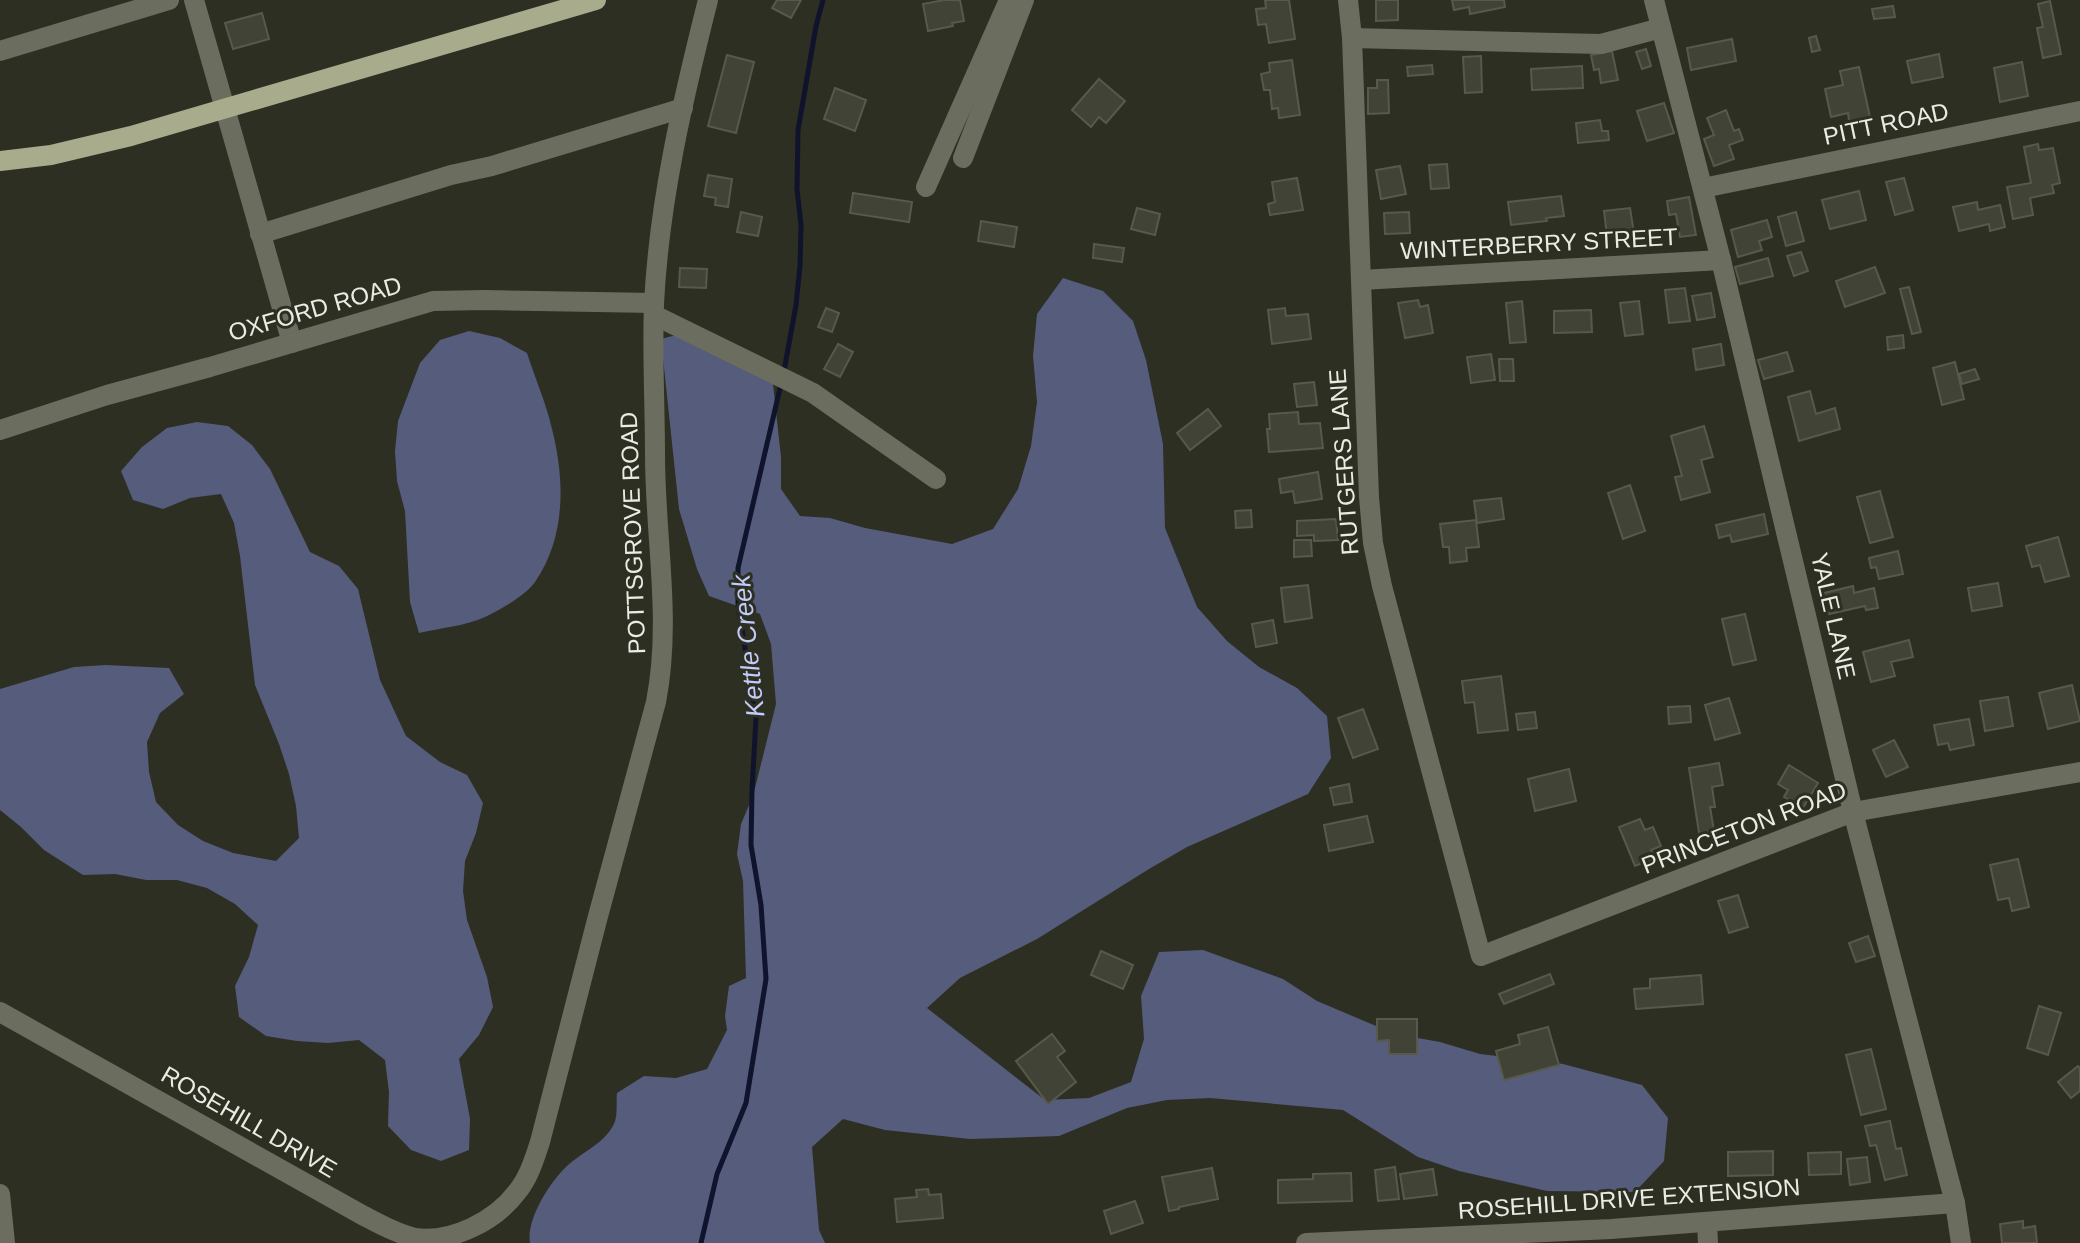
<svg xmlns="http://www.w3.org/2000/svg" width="2080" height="1243" font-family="Arial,sans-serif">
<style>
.forest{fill:#565c7c}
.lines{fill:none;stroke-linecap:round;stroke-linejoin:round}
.stream{stroke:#10132c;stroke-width:5}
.building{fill:#414336;stroke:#57594b;stroke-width:2}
.minor{stroke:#6b6d5e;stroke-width:20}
.major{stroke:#a8ac8d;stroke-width:20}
.labels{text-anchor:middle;stroke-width:6;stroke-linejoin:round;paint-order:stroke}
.street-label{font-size:24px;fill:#eaece3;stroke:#2d2f22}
.water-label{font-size:26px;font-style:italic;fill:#c2cbf9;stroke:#2d2f22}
</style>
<rect width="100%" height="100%" fill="#2d2f22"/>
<g class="forest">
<path d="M1063 278 1103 291 1133 321 1146 360 1163 444 1165 528 1197 607 1227 641 1259 667 1297 688 1327 716 1331 758 1308 794 1187 847 1149 869 1037 939 960 978 927 1008 1045 1100 1089 1098 1131 1082 1144 1039 1141 996 1159 952 1203 950 1283 979 1317 1001 1395 1034 1440 1042 1480 1054 1563 1064 1642 1085 1668 1118 1664 1161 1635 1192 1547 1191 1459 1171 1418 1157 1343 1110 1210 1098 1167 1100 1127 1108 1059 1136 970 1139 885 1130 843 1119 812 1147 819 1230 825 1243H530C526 1219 550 1182 567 1166 582 1152 604 1144 614 1124 618 1116 616 1102 617 1093L644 1076 676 1078 707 1069 727 1030 725 1016 729 986 746 978 743 881 737 854 741 824 753 796 776 704 771 644 760 614 709 596 697 569 679 509 661 339 692 331 773 384 781 457V489L800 516 830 518 865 528 952 544 993 529 1018 489 1031 446 1037 402 1033 356 1037 314Z"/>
<path d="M469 331 500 338 527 353C535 378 546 403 552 429 565 480 566 537 535 582 525 596 500 610 485 617 466 626 440 628 419 633L410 602 405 511 397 481 395 451 398 421 420 363 440 340Z"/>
<path d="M197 422 228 426 252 445 270 469 310 552 339 566 358 589 380 680 406 736 440 762 467 775 483 803 476 833 465 861 463 891 467 920 487 977 493 1007 479 1035 459 1059 470 1119 469 1150 441 1161 411 1150 388 1126 389 1092 385 1060 359 1040 328 1043 297 1041 266 1036 239 1017 235 986 249 957 258 925 235 904 207 888 177 880H146L115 874 83 875 44 850 21 827 0 810V689L74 667 106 665 169 668 184 694 160 713 147 742 149 772 156 802 178 825 203 841 233 853 276 861 299 838 296 806 289 774 279 744 255 685 240 556 234 523 221 494 190 498 163 509 133 500 121 471 142 447 167 428Z"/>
</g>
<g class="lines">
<g class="stream">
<path d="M784 371 796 305 800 266 801 225 797 189 798 130 816 26 823 0"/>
<path d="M701 1243 717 1174 746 1103 766 979 761 905 751 845 752 790 756 718 738 604V568L781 384"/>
</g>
</g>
<g class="building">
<path d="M777 0H801L791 18 772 8Z"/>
<path d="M944 0H960L964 21 952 23 953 26 928 31 923 4Z"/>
<path d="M1265 0H1289L1295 39 1269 43 1266 24 1258 25 1256 9 1266 8Z"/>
<path d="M1376 0H1398V20L1376 21Z"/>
<path d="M1452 0H1504L1505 7 1470 14 1469 7 1454 10Z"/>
<path d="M2050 1 2061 54 2043 58 2037 28 2043 27 2038 4Z"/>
<path d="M1893 6 1895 17 1874 19 1872 9Z"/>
<path d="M262 13 269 39 233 49 225 23Z"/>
<path d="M1816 36 1820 50 1812 52 1809 38Z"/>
<path d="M1732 39 1736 61 1691 70 1687 48Z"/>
<path d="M1646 49 1651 66 1642 69 1636 52Z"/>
<path d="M1612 51 1618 80 1601 83 1599 69 1594 70 1591 55Z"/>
<path d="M1939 54 1943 77 1912 83 1907 61Z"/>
<path d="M727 55 754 62 736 133 708 126Z"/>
<path d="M1481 56 1482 92 1465 93 1463 57Z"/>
<path d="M1292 60 1300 115 1279 118 1278 108 1272 109 1270 90H1264L1261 74 1270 72 1269 63Z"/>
<path d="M2022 62 2028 96 2000 102 1994 68Z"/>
<path d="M1432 65 1433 74 1408 76 1407 67Z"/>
<path d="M1582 66 1583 88 1532 90 1531 69Z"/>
<path d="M1859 67 1870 117 1849 121 1848 113 1831 117 1825 89 1843 85 1840 71Z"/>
<path d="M1099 79 1125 101 1106 123 1099 117 1091 127 1072 110Z"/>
<path d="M1377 80H1388L1389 113 1368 114V88H1377Z"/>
<path d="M835 88 866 100 855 131 824 119Z"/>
<path d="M1664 103 1674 133 1647 141 1637 111Z"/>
<path d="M1726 110 1734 131 1739 129 1743 140 1729 145 1734 159 1714 166 1704 139 1714 135 1707 118Z"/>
<path d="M1600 120 1602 131H1608L1609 140 1578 143 1576 123Z"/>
<path d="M2038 144 2039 150 2053 148 2060 183 2052 185 2054 193 2030 198 2033 215 2013 219 2007 187 2031 183 2024 147Z"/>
<path d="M1447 164 1449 188 1431 189 1429 165Z"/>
<path d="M1400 166 1406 194 1381 199 1376 170Z"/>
<path d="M708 175 732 179 728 207 715 205 716 198 704 196Z"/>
<path d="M1297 178 1303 210 1270 215 1268 204 1275 202 1272 182Z"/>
<path d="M1904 178 1913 210 1895 215 1886 182Z"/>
<path d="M1859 191 1866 220 1830 229 1822 200Z"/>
<path d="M853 193 912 202 909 222 850 213Z"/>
<path d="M1561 196 1564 216 1546 218 1547 221 1511 225 1508 202Z"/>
<path d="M1689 197 1696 235 1680 237 1676 214 1669 215 1667 201Z"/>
<path d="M1977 202 1978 210 2000 205 2005 227 1990 231 1989 224 1959 231 1953 207Z"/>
<path d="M1137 208 1160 214 1155 235 1131 229Z"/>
<path d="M1630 208 1634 233 1607 236 1604 211Z"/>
<path d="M741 212 762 217 758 236 737 232Z"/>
<path d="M1409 212 1410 233 1385 234 1384 213Z"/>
<path d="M1796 212 1804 241 1786 246 1778 217Z"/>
<path d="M1767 220 1772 237 1759 241 1762 250 1738 257 1731 230Z"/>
<path d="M981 221 1017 227 1014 247 978 241Z"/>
<path d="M1094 244 1124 248 1122 262 1093 258Z"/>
<path d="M1801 252 1808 271 1794 276 1787 256Z"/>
<path d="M1768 258 1773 276 1740 284 1735 267Z"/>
<path d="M1875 267 1885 293 1845 307 1836 281Z"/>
<path d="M680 268 707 269 706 288 679 287Z"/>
<path d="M1909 287 1921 332 1912 334 1900 289Z"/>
<path d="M1685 288 1690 321 1669 323 1665 290Z"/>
<path d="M1711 293 1715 317 1697 320 1692 296Z"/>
<path d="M1418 300 1420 307 1428 305 1433 333 1405 338 1398 303Z"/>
<path d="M1522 301 1526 342 1510 343 1506 303Z"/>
<path d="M1639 301 1643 334 1625 336 1620 303Z"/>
<path d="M826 308 839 313 832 332 818 327Z"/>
<path d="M1285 308 1286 316 1308 314 1311 339 1272 344 1268 310Z"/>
<path d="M1591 310 1592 332 1554 333V311Z"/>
<path d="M1903 335 1904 348 1888 350 1887 337Z"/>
<path d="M838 344 853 352 840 377 824 369Z"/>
<path d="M1721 344 1724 365 1696 370 1693 349Z"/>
<path d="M1787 352 1793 371 1764 379 1758 360Z"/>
<path d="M1491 354 1495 380 1471 383 1467 357Z"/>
<path d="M1499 359H1513L1514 381H1500Z"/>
<path d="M1955 362 1964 399 1942 405 1933 368Z"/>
<path d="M1975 369 1979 379 1962 384 1959 374Z"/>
<path d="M1314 382 1317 405 1297 407 1294 384Z"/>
<path d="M1810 391 1816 414 1835 408 1840 429 1799 441 1788 397Z"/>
<path d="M1208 409 1221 426 1190 450 1177 433Z"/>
<path d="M1298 412 1299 424 1320 423 1323 448 1269 452 1267 429H1270L1269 414Z"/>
<path d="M1704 426 1713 457 1701 460 1710 492 1681 500 1675 477 1682 476 1671 436Z"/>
<path d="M1318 472 1322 499 1295 503 1293 491 1281 493 1279 479Z"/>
<path d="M1630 485 1645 531 1623 539 1608 493Z"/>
<path d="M1880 491 1893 537 1870 543 1857 497Z"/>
<path d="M1501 498 1504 519 1477 523 1474 501Z"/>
<path d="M1251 510 1252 527 1236 528 1235 511Z"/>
<path d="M1764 514 1768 534 1732 542 1730 535 1719 538 1716 525Z"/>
<path d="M1336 519 1338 540 1314 541V535L1297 536V521Z"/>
<path d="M1476 520 1479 547 1466 548 1467 561 1450 563 1449 547H1443L1440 524Z"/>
<path d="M2058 537 2069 576 2045 582 2040 565 2032 567 2026 546Z"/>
<path d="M1294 540H1311L1312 556 1294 557Z"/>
<path d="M1898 551 1903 574 1879 579 1876 567 1871 568 1869 558Z"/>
<path d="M1998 583 2002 606 1972 611 1968 588Z"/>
<path d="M1308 585 1312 618 1285 622 1281 588Z"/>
<path d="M1853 586 1854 593 1874 588 1878 608 1866 610 1865 606 1829 614 1824 593Z"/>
<path d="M1745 614 1756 660 1733 665 1722 619Z"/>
<path d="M1273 620 1277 643 1256 647 1252 624Z"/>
<path d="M1909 640 1913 657 1891 662 1895 676 1871 682 1863 652Z"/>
<path d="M1501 676 1508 730 1478 733 1474 702 1465 703 1462 681Z"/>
<path d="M2072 685 2080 721 2048 729 2039 693Z"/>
<path d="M2008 697 2013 726 1985 731 1980 701Z"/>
<path d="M1729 698 1740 733 1715 740 1705 705Z"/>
<path d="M1690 706 1691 722 1669 724 1668 707Z"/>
<path d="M1363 709 1378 749 1353 758 1338 718Z"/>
<path d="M1535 712 1537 728 1518 730 1516 714Z"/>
<path d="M1969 719 1974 745 1950 750 1948 743 1938 745 1934 725Z"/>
<path d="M1894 740 1908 767 1886 777 1873 750Z"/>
<path d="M1719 763 1723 785 1712 787 1715 807H1710L1714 831 1699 833 1689 768Z"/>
<path d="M1789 765 1818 783 1803 808 1784 797 1788 790 1778 784Z"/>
<path d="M1569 769 1576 801 1535 811 1528 779Z"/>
<path d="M1349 784 1352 802 1334 805 1330 788Z"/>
<path d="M1367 816 1373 842 1329 851 1324 825Z"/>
<path d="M1640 819 1645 830 1653 827 1661 846 1651 850 1655 858 1635 866 1619 827Z"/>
<path d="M2018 859 2029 907 2012 911 2009 898 1998 900 1990 865Z"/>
<path d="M1738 895 1748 927 1729 933 1718 901Z"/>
<path d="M1868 936 1875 956 1856 962 1849 943Z"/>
<path d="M1101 951 1133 965 1123 989 1091 975Z"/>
<path d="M1550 974 1554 984 1504 1004 1499 994Z"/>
<path d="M1701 975 1703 1004 1636 1009 1634 989 1650 988V979Z"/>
<path d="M2039 1006 2061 1013 2048 1055 2027 1048Z"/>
<path d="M1377 1019H1417V1054H1389V1040L1377 1041Z"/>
<path d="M1548 1027 1559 1065 1504 1080 1496 1051 1520 1044 1518 1035Z"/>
<path d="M1052 1034 1065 1051 1057 1057 1076 1082 1048 1104 1016 1061Z"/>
<path d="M1871 1049 1886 1109 1861 1115 1846 1055Z"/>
<path d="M2078 1066 2080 1068V1091L2071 1098 2058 1082Z"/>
<path d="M1890 1121 1896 1149 1901 1148 1907 1175 1885 1180 1876 1145 1870 1146 1865 1126Z"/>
<path d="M1773 1151V1175L1728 1176V1152Z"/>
<path d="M1841 1152V1174L1809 1175 1808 1153Z"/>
<path d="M1867 1157 1870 1182 1850 1185 1847 1159Z"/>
<path d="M1395 1167 1399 1199 1378 1201 1375 1170Z"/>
<path d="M1212 1168 1218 1199 1179 1207V1209L1169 1211 1162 1177Z"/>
<path d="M1433 1169 1437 1195 1404 1199 1400 1174Z"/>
<path d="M1351 1173 1352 1201 1278 1203V1180L1313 1179V1174Z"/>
<path d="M928 1189 929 1195 941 1194 943 1218 897 1222 895 1199 917 1197 916 1190Z"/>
<path d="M1135 1201 1143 1223 1111 1234 1104 1211Z"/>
<path d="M2023 1221V1228L2035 1226 2037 1243H2002L2000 1224Z"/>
</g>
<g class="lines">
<g class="minor">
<path d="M194 0 292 343"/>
<path d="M1348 0 1352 38 1369 497 1373 543 1382 586 1481 956 1853 812 2080 772"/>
<path d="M1654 0 1721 260 1853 812 1955 1203 1961 1243"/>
<path d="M1352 38 1601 44 1661 28"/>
<path d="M0 51 169 0"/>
<path d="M963 158 1024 0"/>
<path d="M926 187 1009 0"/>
<path d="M1703 188 2080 111"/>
<path d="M260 234 451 175 492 166 683 108"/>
<path d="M1361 280 1721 260"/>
<path d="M654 315 813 393 936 479"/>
<path d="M0 430 107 395 210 367 433 301 485 300 654 303"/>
<path d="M0 1012 364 1216C380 1224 397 1234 415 1238 452 1243 495 1221 517 1192 529 1177 534 1160 540 1142L597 920 656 702C672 620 655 538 655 455 655 405 652 354 654 304 659 201 683 99 708 0"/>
<path d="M0 1194 5 1243"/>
<path d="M1707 1222 1708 1243"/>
<path d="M1306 1243 1611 1229 1955 1203"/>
</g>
<path class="major" d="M0 161 51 155 131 136 596 0"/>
</g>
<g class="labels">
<g class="street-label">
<text transform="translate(1886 124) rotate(-12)" y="8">PITT ROAD</text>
<text transform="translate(1539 244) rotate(-3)" y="8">WINTERBERRY STREET</text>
<text transform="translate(315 309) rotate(-16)" y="8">OXFORD ROAD</text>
<text transform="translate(1344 462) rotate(-94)" y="8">RUTGERS LANE</text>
<text transform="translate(633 533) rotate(-92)" y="8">POTTSGROVE ROAD</text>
<text transform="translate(1833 616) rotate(77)" y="8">YALE LANE</text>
<text transform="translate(1744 828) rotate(-21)" y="8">PRINCETON ROAD</text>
<text transform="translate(249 1122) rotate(30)" y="8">ROSEHILL DRIVE</text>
<text transform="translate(1629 1199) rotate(-4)" y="8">ROSEHILL DRIVE EXTENSION</text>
</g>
<g class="water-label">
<text transform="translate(748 646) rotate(-96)" y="9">Kettle Creek</text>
</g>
</g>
</svg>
